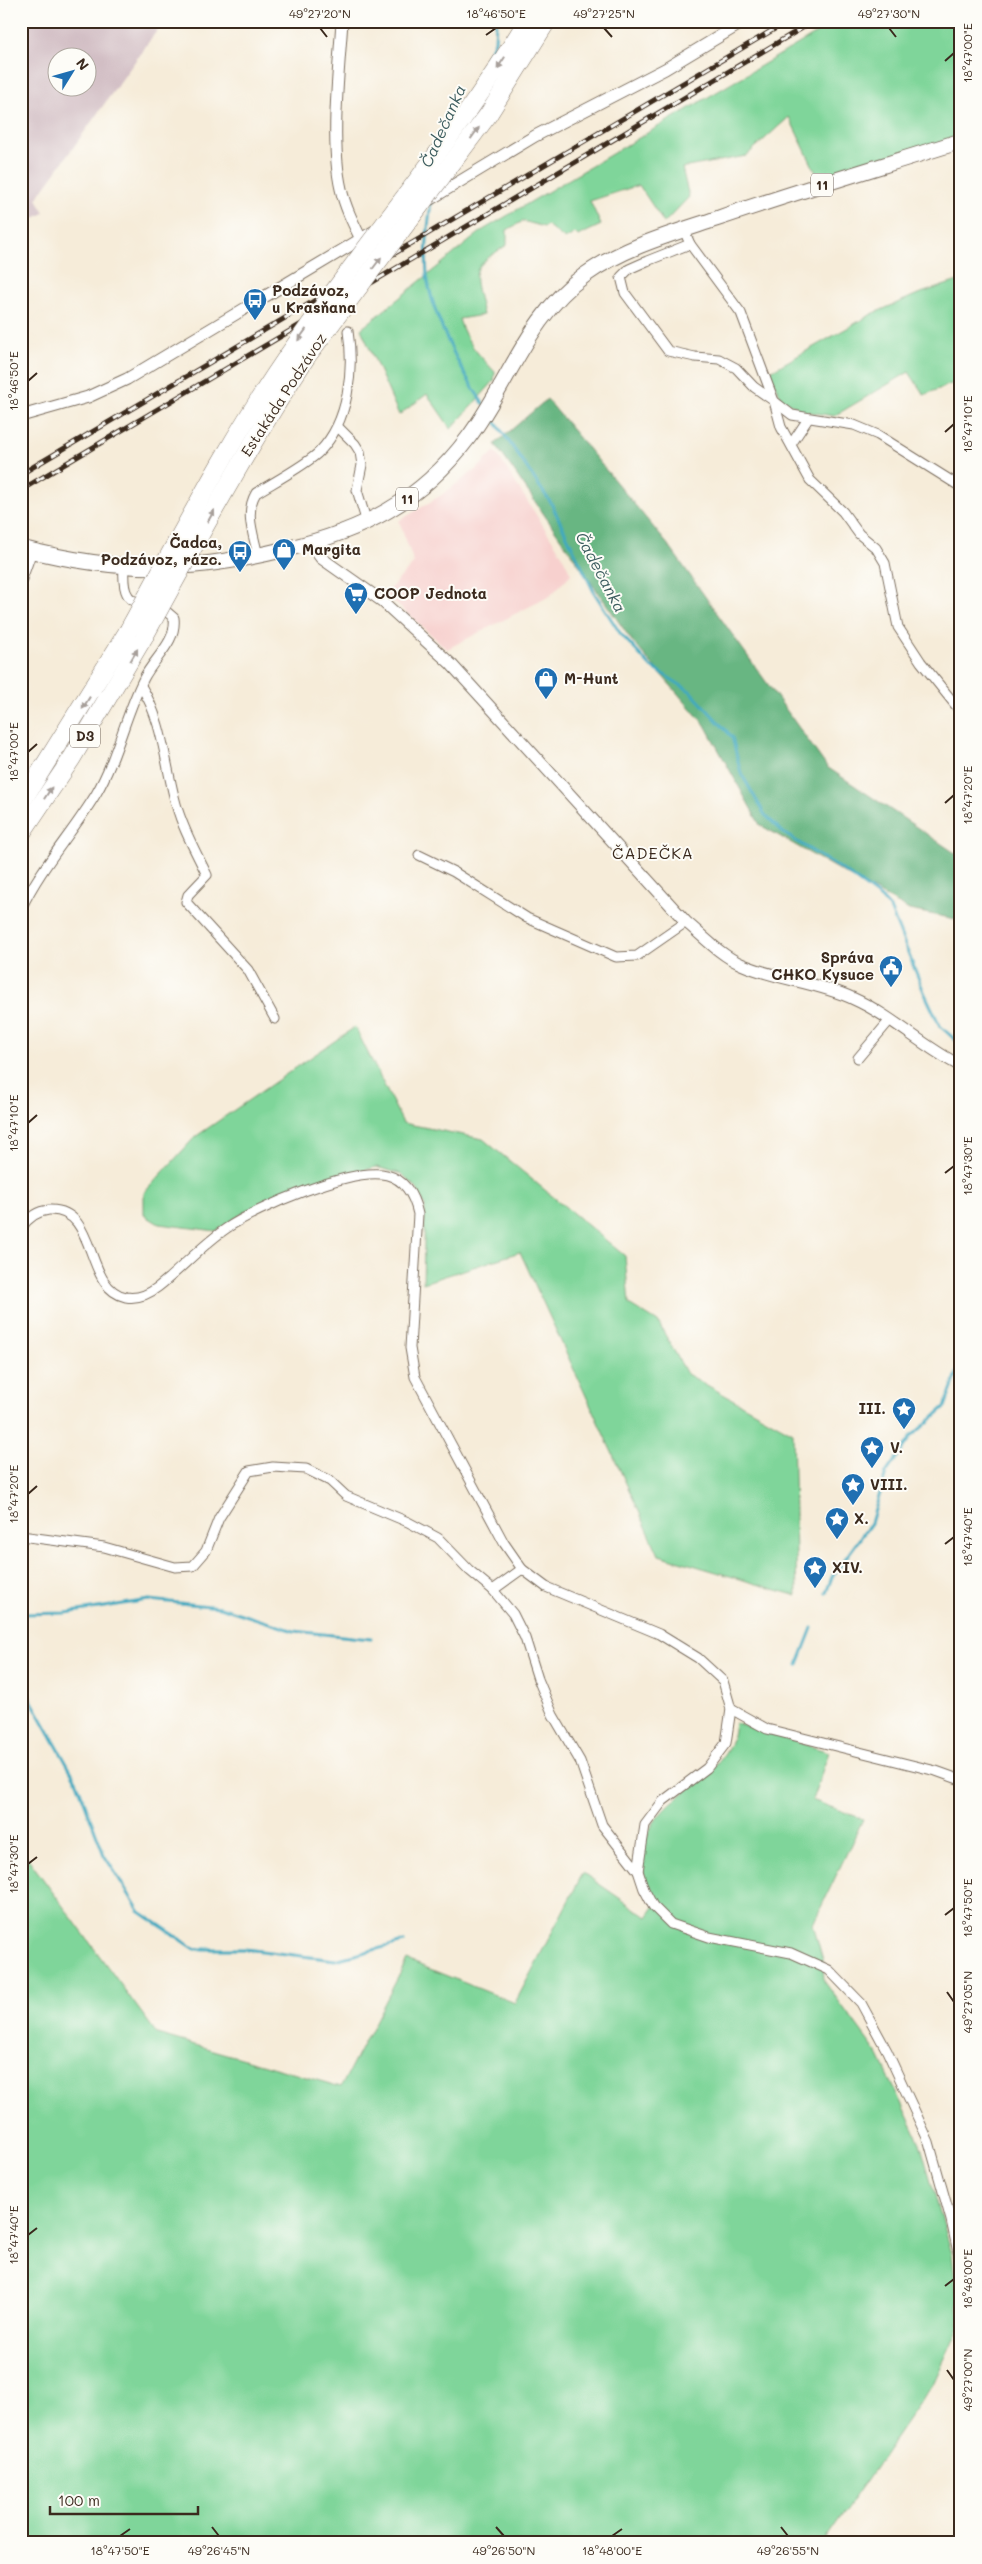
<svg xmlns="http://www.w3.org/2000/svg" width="982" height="2564" font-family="Mali,sans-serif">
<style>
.built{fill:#f7d0ce}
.industrial{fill:#d2bec4;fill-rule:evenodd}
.green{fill:#7fd59a;stroke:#5d805c}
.forest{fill:#67b682;stroke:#517050}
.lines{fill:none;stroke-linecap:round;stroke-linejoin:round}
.stream{stroke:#40a9c0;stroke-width:3}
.minor-casing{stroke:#7c6e5f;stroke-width:11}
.tertiary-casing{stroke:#7c6e5f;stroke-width:13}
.primary-casing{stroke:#7c6e5f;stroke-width:17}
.motorway-casing{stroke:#7c6e5f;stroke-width:19}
.minor{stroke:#fff;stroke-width:9}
.tertiary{stroke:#fff;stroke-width:11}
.primary{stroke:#fff;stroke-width:15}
.motorway{stroke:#fff;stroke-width:18}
.rail-casing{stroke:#3b2a1e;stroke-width:5}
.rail{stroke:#fdfcf7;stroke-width:3;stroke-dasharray:9;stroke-linecap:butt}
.motorway-bridge-casing{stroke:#7c6e5f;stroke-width:19;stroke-linecap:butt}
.motorway-bridge{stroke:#fff;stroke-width:18}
.oneway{fill:#a79f9a}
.ticks{fill:none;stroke:#3b2a1e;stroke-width:2}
.labels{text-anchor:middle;stroke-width:4;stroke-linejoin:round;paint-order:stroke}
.shield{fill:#fdfcf7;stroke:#75695f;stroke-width:1}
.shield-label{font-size:14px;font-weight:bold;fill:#3b2a1e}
.poi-label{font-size:15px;font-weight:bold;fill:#3b2a1e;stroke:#fdfcf7;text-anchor:start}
.street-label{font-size:15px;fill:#3b2a1e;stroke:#fdfcf7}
.water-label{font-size:16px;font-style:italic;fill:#3d5d5f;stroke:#fdfcf7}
.neighbourhood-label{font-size:16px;letter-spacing:1px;fill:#3b2a1e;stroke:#fdfcf7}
.neatline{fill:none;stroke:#3b2a1e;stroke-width:2}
.ticks-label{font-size:12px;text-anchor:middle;fill:#3b2a1e}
</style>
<rect width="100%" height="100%" fill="#fdfcf7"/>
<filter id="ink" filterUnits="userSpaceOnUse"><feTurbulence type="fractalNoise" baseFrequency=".02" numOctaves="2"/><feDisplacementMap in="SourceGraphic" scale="10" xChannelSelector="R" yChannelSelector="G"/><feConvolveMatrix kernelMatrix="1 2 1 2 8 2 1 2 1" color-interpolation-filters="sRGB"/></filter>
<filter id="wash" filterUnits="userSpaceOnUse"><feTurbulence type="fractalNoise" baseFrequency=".0096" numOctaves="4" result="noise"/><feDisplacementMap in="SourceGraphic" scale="20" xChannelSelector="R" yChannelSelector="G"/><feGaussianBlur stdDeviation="1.12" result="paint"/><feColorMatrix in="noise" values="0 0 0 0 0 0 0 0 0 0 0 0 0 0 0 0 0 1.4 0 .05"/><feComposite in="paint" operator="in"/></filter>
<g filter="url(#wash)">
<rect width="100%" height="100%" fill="#f6ecd9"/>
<path class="built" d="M495 451 562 555 571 574 550 596 447 649 385 594 414 563 399 521 440 496 478 468Z"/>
<path class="industrial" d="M45 21 163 22 37 198 44 213 21 225V25ZM58 58H88V88H58Z"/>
<g class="green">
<path d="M837 21H961V140L818 177 789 117 746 156 682 168 689 197 664 223 639 185 590 201 601 225 578 236 575 233 565 239 547 225 544 227 523 221 507 230V245C466 271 474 271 483 315L459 319C465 341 480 356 495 372L494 381 451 429 427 394 399 415 361 329 483 230Z"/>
<path d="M961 280V380L924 395 909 372 834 416 803 411 782 399 769 372 872 314 918 294Z"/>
<path d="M355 1027 403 1123 483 1139 625 1256 629 1304 658 1322 687 1374 793 1433 797 1596 659 1555 520 1252 423 1283 425 1205 417 1189 402 1174 376 1167 302 1189 247 1210 216 1231 159 1224 144 1215V1193L195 1137Z"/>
<path d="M735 1723 829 1752 812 1800 863 1819 813 1924 823 1960 824 1981 879 2056 920 2143 952 2254 960 2325 934 2382 823 2543H21V1849L157 2034 341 2087 407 1960 515 2003 583 1873 647 1917 656 1904C652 1893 644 1879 643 1868 639 1799 706 1794 730 1745 733 1738 734 1730 735 1723Z"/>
</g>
<path class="forest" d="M547 399 669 546 827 767 961 857V920L909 910 760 825 705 725 632 641 495 444Z"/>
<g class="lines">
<g class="stream">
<path d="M469 96 495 41 496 21"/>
<path d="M431 202C428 226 425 250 427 275 432 316 461 371 484 405"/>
<path d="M490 414 551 503 595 594 620 633 650 666 690 691 732 737 741 773 765 815 785 834 850 875 881 898 890 908 924 992 940 1026 961 1045"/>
<path d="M826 1593 832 1577 871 1523 886 1473 912 1436 945 1407 961 1362"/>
<path d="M21 1614 66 1613 149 1600 220 1607 294 1631 371 1639"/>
<path d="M798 1664 812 1628"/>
<path d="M21 1682 77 1782 104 1855 140 1912 195 1949H245L335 1960 404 1942"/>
</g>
</g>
</g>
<g filter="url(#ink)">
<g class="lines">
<g class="minor-casing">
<g id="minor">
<path d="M684 230 690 244 741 313 774 401 792 415 854 425 878 435 961 487"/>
<path d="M690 244 647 261 629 269 621 277 625 293 668 351 695 357 719 359 736 368 754 387 774 401 781 427 810 480 843 512 859 534 876 548 885 563 898 627 921 662 961 712"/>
<path d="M338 427 355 444 360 452 362 465 357 490 367 523"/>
<path d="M792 443 808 419"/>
<path d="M258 556C254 535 244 513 256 493 272 483 308 464 320 451 349 421 354 370 348 331"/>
<path d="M124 567C123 583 123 604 145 603"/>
<path d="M21 582 32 551"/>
<path d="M141 686C163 721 165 764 176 804 183 830 196 852 207 875L188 895 186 902 248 970 275 1019"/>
<path d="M419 855 454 872 527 918 616 957 637 956 686 922"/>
<path d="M21 909C42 865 72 834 96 794 118 756 125 715 144 678 154 658 177 642 174 618L160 606"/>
<path d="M858 1058 890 1020"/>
<path d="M21 1228C28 1218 37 1211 49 1210 99 1208 83 1288 126 1297 138 1299 149 1294 158 1287 182 1268 202 1245 227 1228 257 1208 353 1166 387 1175 406 1180 414 1196 418 1214L410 1348 415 1377 504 1543 522 1569 546 1587 659 1634 698 1658 723 1681 731 1709 726 1743 707 1768 663 1801 645 1825 638 1871 644 1889 653 1906 671 1924 709 1937 791 1953 829 1970 861 2003 887 2051 929 2142 951 2220 961 2266"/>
<path d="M21 1536 104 1547 175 1567 193 1566 206 1551 219 1518 249 1471 273 1467 306 1469 330 1481 346 1496 408 1522 438 1538 469 1570 493 1590 513 1614 525 1638 538 1679 553 1715 580 1761 602 1825 638 1871"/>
<path d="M493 1590 522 1569"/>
<path d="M731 1709 767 1729 936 1771 961 1780"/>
</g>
</g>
<g class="tertiary-casing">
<g id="tertiary">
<path d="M342 21C339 70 330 142 341 189 345 207 353 223 361 239"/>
<path d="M429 200 535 136 665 69 745 21"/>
<path d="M21 416 88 397 127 379 376 230"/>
<path d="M310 543 321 558 382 601 451 664 686 922C703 936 720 955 741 964 777 980 818 982 854 999 892 1016 923 1047 961 1066"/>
</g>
</g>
<g class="primary-casing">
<path id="primary" d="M21 548C118 573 189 573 286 549 362 531 420 502 468 438 508 385 529 314 585 275 624 247 671 234 716 219 797 191 879 167 961 141"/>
</g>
<g class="motorway-casing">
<g id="motorway">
<path d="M21 803 128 631"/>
<path d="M21 834 72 758 145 635"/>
</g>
</g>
<use href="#minor" class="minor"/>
<use href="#tertiary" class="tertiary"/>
<use href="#primary" class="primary"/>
<use href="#motorway" class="motorway"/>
<g class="rail-casing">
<g id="rail">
<path d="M21 474 788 21"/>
<path d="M21 490 814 21"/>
</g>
</g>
<use href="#rail" class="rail"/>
<g class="motorway-bridge-casing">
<g id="motorway-bridge">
<path d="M128 631C181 535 231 436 294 347 370 237 458 136 527 21"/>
<path d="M145 635C197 540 248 446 307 356L488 115 547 21"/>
</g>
</g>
<use href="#motorway-bridge" class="motorway-bridge"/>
</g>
<defs><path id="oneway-solid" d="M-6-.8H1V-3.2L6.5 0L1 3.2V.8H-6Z" transform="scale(1.25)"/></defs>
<g class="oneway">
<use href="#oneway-solid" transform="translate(501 63) rotate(123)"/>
<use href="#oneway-solid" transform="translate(475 133) rotate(-54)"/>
<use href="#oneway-solid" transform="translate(377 263) rotate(-53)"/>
<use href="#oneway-solid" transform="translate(302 335) rotate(126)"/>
<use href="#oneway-solid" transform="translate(211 516) rotate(-61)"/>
<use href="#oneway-solid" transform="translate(134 655) rotate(-60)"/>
<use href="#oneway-solid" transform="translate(86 703) rotate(122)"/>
<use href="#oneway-solid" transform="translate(48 793) rotate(-57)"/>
</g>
</g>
<path class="ticks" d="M320 28 327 37M604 28 612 37M889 28 896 37M486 35 496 28M945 61 954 53M28 381 37 373M945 432 954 424M28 752 37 744M945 803 954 795M28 1123 37 1115M945 1173 954 1166M28 1494 37 1486M945 1544 954 1537M28 1864 37 1857M945 1915 954 1908M947 1992 954 2002M28 2235 37 2228M945 2286 954 2279M947 2370 954 2380M212 2527 219 2536M496 2527 504 2536M781 2527 788 2536M120 2536 130 2529M612 2536 622 2529"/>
<defs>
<g id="bus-pin" transform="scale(1.25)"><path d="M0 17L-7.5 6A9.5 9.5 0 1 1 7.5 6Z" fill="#1f6fb2" stroke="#fdfcf7"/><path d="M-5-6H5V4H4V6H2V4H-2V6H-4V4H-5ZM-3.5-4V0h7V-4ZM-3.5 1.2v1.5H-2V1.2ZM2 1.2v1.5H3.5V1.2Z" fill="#fff"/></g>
<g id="shop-pin" transform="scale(1.25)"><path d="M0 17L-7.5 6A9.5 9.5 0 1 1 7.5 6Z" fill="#1f6fb2" stroke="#fdfcf7"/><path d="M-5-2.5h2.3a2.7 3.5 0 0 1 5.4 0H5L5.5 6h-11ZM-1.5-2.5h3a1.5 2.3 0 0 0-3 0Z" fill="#fff"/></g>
<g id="supermarket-pin" transform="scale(1.25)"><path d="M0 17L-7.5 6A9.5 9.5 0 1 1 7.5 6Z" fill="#1f6fb2" stroke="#fdfcf7"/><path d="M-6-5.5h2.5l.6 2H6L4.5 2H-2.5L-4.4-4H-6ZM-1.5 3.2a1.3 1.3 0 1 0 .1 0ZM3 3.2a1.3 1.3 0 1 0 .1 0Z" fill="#fff"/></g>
<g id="civic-pin" transform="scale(1.25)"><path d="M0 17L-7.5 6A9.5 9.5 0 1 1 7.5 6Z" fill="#1f6fb2" stroke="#fdfcf7"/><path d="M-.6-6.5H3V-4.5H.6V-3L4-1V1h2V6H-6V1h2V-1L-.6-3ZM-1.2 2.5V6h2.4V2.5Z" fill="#fff"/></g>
<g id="sight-pin" transform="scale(1.25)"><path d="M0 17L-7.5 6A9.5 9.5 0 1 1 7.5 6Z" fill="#1f6fb2" stroke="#fdfcf7"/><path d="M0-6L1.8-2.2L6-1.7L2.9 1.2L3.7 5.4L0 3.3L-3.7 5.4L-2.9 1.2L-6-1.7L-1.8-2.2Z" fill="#fff"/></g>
</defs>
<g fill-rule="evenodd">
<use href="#bus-pin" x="255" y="300"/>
<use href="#shop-pin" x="284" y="550"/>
<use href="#bus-pin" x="240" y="552"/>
<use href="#supermarket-pin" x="356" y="594"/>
<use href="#shop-pin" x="546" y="679"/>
<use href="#civic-pin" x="891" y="967"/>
<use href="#sight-pin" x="904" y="1409"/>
<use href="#sight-pin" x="872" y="1448"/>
<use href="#sight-pin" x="853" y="1485"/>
<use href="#sight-pin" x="837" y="1519"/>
<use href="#sight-pin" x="815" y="1568"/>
</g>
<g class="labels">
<g class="shield">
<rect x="811" y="173.5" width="22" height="23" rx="4"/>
<rect x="396" y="487.5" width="22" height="23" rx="4"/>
<rect x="70" y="724.5" width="30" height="23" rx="4"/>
</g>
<g class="shield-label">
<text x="822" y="190">11</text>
<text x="407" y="504">11</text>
<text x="85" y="741">D3</text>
</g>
<g class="poi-label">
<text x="272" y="296">Podzávoz,<tspan x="272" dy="17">u Krasňana</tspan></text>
<text x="222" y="548" text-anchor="end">Čadca,<tspan x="222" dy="17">Podzávoz, rázc.</tspan></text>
<text x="302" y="555">Margita</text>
<text x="374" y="599">COOP Jednota</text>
<text x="564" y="684">M-Hunt</text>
<text x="874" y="963" text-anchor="end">Správa<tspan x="874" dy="17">CHKO Kysuce</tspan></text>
<text x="886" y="1414" text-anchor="end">III.</text>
<text x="890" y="1453">V.</text>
<text x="870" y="1490">VIII.</text>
<text x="854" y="1524">X.</text>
<text x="832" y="1573">XIV.</text>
</g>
<g class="street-label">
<text transform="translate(284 395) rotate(-57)" y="5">Estakáda Podzávoz</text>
</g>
<g class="water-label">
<text transform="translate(443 126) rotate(-66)" y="6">Čadečanka</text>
<text transform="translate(601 572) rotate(62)" y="6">Čadečanka</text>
</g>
<g class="neighbourhood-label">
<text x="653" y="859">ČADEČKA</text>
</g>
</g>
<rect width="982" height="2564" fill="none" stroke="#fdfcf7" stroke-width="55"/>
<g transform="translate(72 72) rotate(53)"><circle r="24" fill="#fdfcf7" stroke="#afa8a0"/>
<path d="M0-4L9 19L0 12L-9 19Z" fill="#1f6fb2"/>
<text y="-8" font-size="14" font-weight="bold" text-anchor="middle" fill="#3b2a1e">N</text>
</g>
<path d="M50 2506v8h148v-8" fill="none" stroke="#3b2a1e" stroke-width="2.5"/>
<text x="58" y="2506" font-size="15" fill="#3b2a1e" stroke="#fdfcf7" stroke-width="4" paint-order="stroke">100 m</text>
<rect x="28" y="28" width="926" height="2508" class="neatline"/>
<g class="ticks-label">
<text x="320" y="18">49°27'20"N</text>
<text x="496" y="18">18°46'50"E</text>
<text x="604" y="18">49°27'25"N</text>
<text x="889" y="18">49°27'30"N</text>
<text transform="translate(968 53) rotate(-90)" y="4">18°47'00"E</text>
<text transform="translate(14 381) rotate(-90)" y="4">18°46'50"E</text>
<text transform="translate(968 424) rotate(-90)" y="4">18°47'10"E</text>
<text transform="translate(14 752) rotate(-90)" y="4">18°47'00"E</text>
<text transform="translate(968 795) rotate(-90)" y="4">18°47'20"E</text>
<text transform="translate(14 1123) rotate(-90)" y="4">18°47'10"E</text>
<text transform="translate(968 1166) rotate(-90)" y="4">18°47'30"E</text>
<text transform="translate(14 1494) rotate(-90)" y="4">18°47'20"E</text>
<text transform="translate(968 1537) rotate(-90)" y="4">18°47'40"E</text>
<text transform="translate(14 1864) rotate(-90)" y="4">18°47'30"E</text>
<text transform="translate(968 1908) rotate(-90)" y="4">18°47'50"E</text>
<text transform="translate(968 2002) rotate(-90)" y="4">49°27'05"N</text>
<text transform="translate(14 2235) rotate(-90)" y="4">18°47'40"E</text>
<text transform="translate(968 2279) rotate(-90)" y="4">18°48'00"E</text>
<text transform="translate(968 2380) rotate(-90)" y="4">49°27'00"N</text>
<text x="120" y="2555">18°47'50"E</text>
<text x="219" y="2555">49°26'45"N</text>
<text x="504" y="2555">49°26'50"N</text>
<text x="612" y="2555">18°48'00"E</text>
<text x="788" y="2555">49°26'55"N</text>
</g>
</svg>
